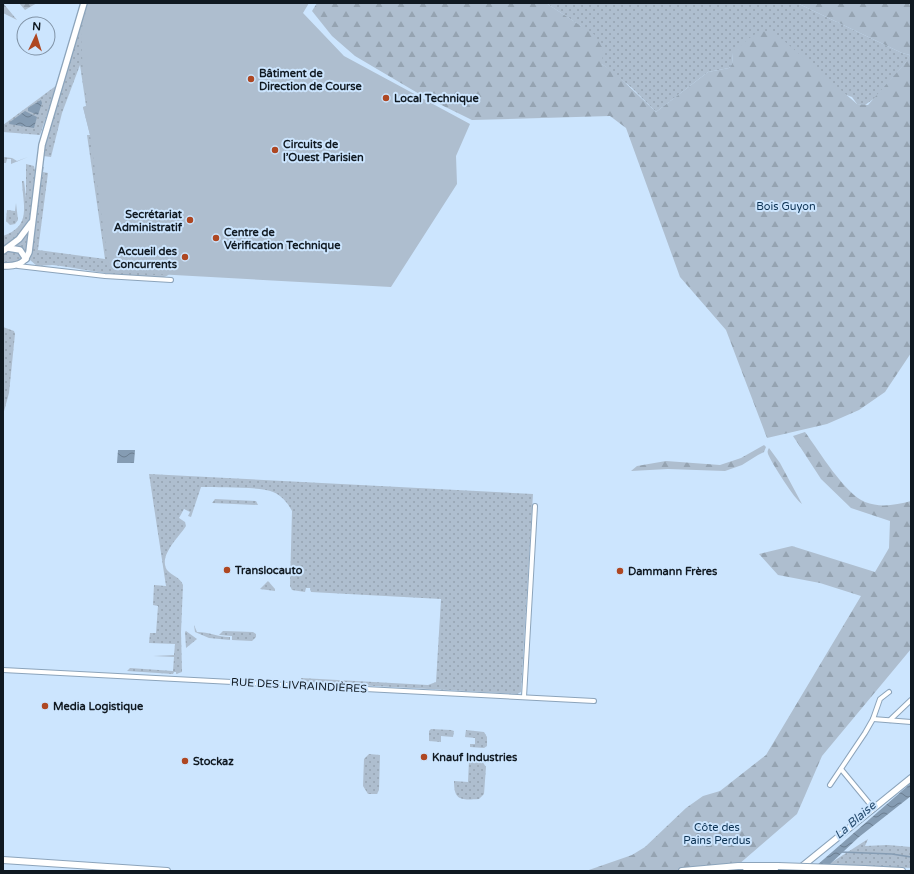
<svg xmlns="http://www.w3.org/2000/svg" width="914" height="874" font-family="'Varela Round',sans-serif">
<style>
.grass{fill:url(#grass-dots)}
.forest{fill:url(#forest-firs)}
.pitch{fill:#aebecf}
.water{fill:url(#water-waves)}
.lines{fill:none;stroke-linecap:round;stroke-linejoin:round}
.stream{stroke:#859cb3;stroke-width:1.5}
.minor-casing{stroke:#8ca4bb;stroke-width:6}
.secondary-casing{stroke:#8ca4bb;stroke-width:8}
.primary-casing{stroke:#8ca4bb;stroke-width:8}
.minor{stroke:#fff;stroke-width:4}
.secondary{stroke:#fff;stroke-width:5.5}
.primary{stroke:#fff;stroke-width:6}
.primary-bridge-casing{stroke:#8ca4bb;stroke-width:8;stroke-linecap:butt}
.primary-bridge{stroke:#fff;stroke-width:6}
.poi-dot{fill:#ae4722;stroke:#cce5fe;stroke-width:1.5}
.labels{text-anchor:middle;stroke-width:4;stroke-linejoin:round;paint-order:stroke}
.poi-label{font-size:11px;font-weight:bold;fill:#101921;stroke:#cce5fe;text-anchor:start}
.park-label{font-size:11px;fill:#0b3152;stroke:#cce5fe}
.street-label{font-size:11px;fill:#101921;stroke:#cce5fe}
.water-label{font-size:12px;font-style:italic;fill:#284d70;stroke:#cce5fe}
</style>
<defs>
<pattern id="grass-dots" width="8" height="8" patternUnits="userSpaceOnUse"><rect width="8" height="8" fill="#aebecf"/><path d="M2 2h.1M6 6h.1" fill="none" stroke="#95a3b1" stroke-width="1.8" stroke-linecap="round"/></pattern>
<pattern id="forest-firs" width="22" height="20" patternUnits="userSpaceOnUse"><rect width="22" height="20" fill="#aebecf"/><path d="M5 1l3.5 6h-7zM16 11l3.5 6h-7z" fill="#95a3b1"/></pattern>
<pattern id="water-waves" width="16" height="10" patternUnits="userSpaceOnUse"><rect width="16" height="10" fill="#859cb3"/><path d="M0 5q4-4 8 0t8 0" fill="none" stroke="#6b7e91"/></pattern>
</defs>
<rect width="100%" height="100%" fill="#cce5fe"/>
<g class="grass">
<path d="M86 3H145L169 274C162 286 69 266 52 265 47 265 42 266 37 266L30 260 42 167H44L43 172 48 173 38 250 105 259 87 135H90L83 107 86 106 80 65 62 113 51 157 43 156 46 140Z"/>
<path d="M546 3H797L902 53 910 55 907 61 875 98 865 105 857 104 852 97 733 53 732 64 729 68 708 72 656 112 632 88 602 64 581 26Z"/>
<path d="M57 85 40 135 3 132V125Z"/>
<path d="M3 157 12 158 17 161 28 157 11 164V159H7L6 163H3Z"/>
<path d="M26 164 34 166 35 171 31 213 28 224 22 234 3 249V236C32 226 23 206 22 181H24L26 198Z"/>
<path d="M16 203 18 220 15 224 10 225 6 221 7 210 15 211Z"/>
<path d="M28 231H30L26 251 14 246Z"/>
<path d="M10 251 20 254 21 259 16 263 3 264V254Z"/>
<path d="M3 327 14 331 15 334 9 393 3 415Z"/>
<path d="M149 474 533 494 521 692 517 694 302 682 301 678 428 685 436 682 441 599 311 592 310 588H306L305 592 292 590 290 586 292 511C288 503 281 495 273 492 259 486 218 488 201 487L191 517 188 516 190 512 184 509 179 518 185 522 186 526C179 537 158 556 167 570 172 576 180 577 183 585L181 632 182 672 176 674V672H174L173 674 127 671 130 668 173 671 174 657 153 656 174 655 175 644 149 643 150 633H156L158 606 153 605 154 585 166 586Z"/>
<path d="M215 499 256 501 258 505 212 503Z"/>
<path d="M268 581 275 589V591L260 589Z"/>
<path d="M194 625 197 632C209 632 218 637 230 637V640L209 638 195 632Z"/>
<path d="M186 631 197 639 186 648 185 632Z"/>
<path d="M223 631 253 632 256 634V637L252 641 232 640V636L219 635Z"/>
<path d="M431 729 451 730 454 731 453 737 441 736V742L429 741V731Z"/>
<path d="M466 730 484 732 487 737V746L484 748 470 747V744H475V738L465 737Z"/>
<path d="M369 754 380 755 379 790 377 794H368L363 786 364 759Z"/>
<path d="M469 760 482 761 486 767 484 794 479 799C461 800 454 801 454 781L468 782Z"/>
<path d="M868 839 865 846 888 845 911 847V868L829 864Z"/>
</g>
<g class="forest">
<path d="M3 3 17 20 3 13Z"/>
<path d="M19 3H37L25 10Z"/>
<path d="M317 3H546L595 35 603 49 602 64 616 74 656 112 708 72 729 68 732 64 733 53C745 42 759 25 775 33L857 104 868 105 906 62 910 55 902 53 797 3H911V353L885 392 859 410 827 424 767 438 726 330 680 277 626 128 610 116 472 120 421 95 355 56 332 36 312 11Z"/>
<path d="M805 432C819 451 845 494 865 502 880 508 896 505 911 501V649L822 756 797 814 731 871H586L632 855 645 847 686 808 703 796 720 791 766 755 861 596 820 583 778 575 759 554 792 546 875 572 889 548 890 521 851 508 821 479 793 436Z"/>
<path d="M764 445 766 447 764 452 758 455 742 465 725 471 668 469 631 471 637 466 666 461 720 465 741 458Z"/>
<path d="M769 448 780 463 802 504C795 500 771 462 768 454 767 451 768 450 769 448Z"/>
</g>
<path class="pitch" d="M88 3H309L303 13 344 56 470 124 456 156 457 184 391 287 120 272 109 268 90 135 83 107 88 106 83 77 81 32Z"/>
<g class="water">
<path d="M41 100 42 103 38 115 28 111V108Z"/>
<path d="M25 111 37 117 34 128 9 124 10 122Z"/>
<path d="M118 450H135L134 463H117Z"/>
<path d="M911 783V796L859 837 828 866H816Z"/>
</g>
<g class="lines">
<path class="stream" d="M841 852 892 854 911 857"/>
<g class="minor-casing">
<g id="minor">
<path d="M18 266 105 276 171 280"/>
<path d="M3 670 594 701"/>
<path d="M524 697 535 506"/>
<path d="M873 719 911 722"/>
<path d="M890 720 911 700"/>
<path d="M841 769 874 809"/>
<path d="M830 785 865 733 873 719 880 699 889 692"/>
</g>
</g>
<g class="secondary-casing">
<g id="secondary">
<path d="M8 248 20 250 26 259"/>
<path d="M3 251 19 239 31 223"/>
<path d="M3 266C16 266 24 265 29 252L42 145 84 3"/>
<path d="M800 868 911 778"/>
</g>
</g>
<g class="primary-casing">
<g id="primary">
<path d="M3 860 167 871"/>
<path d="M864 869 902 871"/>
<path d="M682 871 738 866H778"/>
<path d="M746 871H797"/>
</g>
</g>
<use href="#minor" class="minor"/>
<use href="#secondary" class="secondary"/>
<use href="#primary" class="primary"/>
<g class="primary-bridge-casing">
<path id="primary-bridge" d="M778 866 864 869"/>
</g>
<use href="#primary-bridge" class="primary-bridge"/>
</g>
<g class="poi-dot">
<circle cx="251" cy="79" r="4"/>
<circle cx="386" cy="98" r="4"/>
<circle cx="275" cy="150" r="4"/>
<circle cx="190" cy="220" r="4"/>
<circle cx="216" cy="238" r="4"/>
<circle cx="185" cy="257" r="4"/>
<circle cx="227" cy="570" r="4"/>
<circle cx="620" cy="571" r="4"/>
<circle cx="45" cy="706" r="4"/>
<circle cx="424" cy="757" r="4"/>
<circle cx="185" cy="761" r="4"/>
</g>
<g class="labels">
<g class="poi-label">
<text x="259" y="77">Bâtiment de<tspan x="259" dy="13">Direction de Course</tspan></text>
<text x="394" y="102">Local Technique</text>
<text x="283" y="148">Circuits de<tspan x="283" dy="13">l’Ouest Parisien</tspan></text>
<text x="182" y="218" text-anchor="end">Secrétariat<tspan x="182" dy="13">Administratif</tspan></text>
<text x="224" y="236">Centre de<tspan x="224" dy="13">Vérification Technique</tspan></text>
<text x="177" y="255" text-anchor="end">Accueil des<tspan x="177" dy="13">Concurrents</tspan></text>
<text x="235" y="574">Translocauto</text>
<text x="628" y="575">Dammann Frères</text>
<text x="53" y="710">Media Logistique</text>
<text x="432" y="761">Knauf Industries</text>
<text x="193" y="765">Stockaz</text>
</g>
<g class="park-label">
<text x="786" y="210">Bois Guyon</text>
<text x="717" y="831">Côte des<tspan x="717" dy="13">Pains Perdus</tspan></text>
</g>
<g class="street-label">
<text transform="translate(299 685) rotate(3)" y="4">RUE DES LIVRAINDIÈRES</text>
</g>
<g class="water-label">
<text transform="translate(855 820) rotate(-41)" y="4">La Blaise</text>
</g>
</g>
<rect width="914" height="874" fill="none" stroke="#101921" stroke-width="8"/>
<g transform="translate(36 36) rotate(4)"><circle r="19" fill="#cce5fe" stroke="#8193a6"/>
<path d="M0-3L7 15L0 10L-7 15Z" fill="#ae4722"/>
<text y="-6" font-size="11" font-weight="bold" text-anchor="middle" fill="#101921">N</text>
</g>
</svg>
